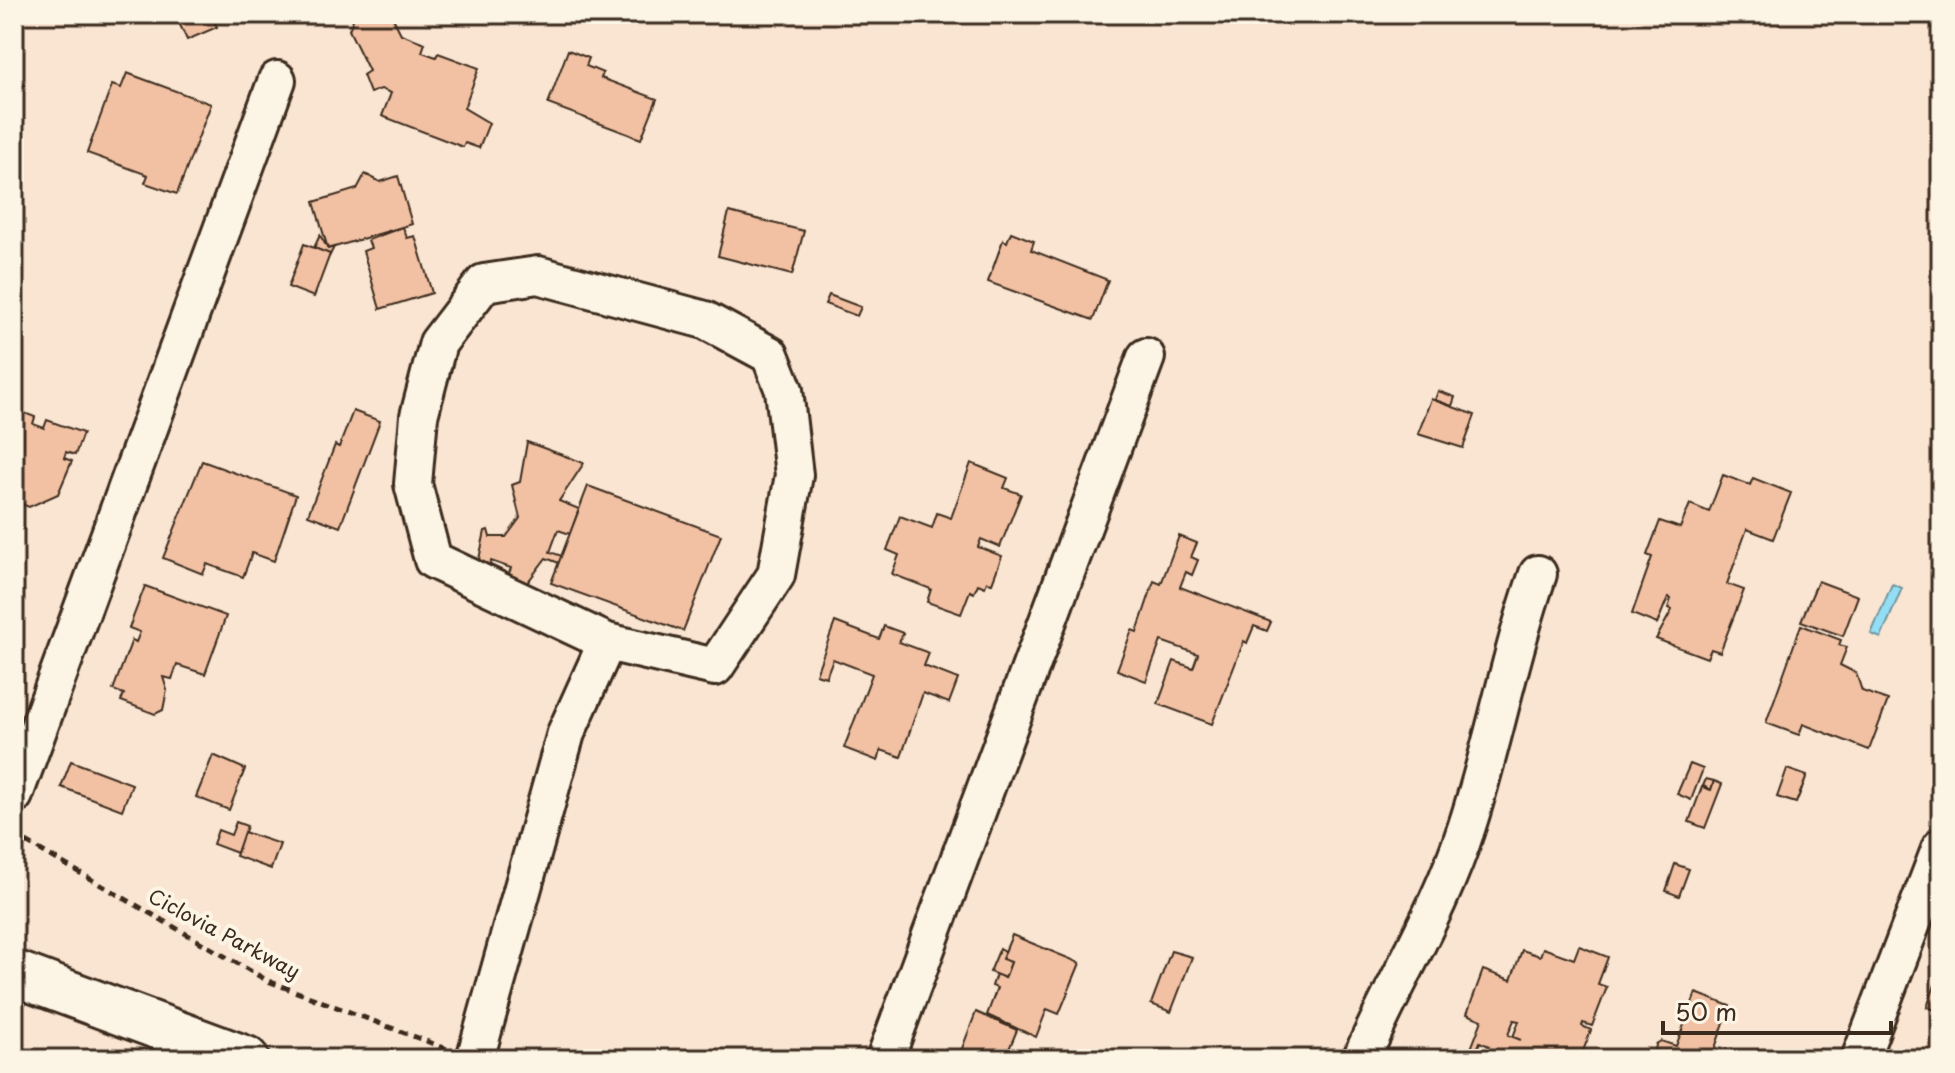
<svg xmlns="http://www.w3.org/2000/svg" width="1955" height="1073" font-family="'Playpen Sans',sans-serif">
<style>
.water{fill:#94def5;stroke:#70969f;stroke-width:2}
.building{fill:#f2c1a3;stroke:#3b2a1e;stroke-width:2;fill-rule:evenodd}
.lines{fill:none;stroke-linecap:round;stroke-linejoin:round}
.minor-casing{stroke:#3b2a1e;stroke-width:42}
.tertiary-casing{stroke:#3b2a1e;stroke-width:50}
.path{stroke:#3b2a1e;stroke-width:5;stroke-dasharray:8 6;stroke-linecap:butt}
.minor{stroke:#fcf5e5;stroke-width:36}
.tertiary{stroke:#fcf5e5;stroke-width:44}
.labels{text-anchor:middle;stroke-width:8;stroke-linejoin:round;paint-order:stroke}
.street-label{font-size:20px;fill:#3b2a1e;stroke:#fcf5e5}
</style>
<rect width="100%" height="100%" fill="#f9e5d1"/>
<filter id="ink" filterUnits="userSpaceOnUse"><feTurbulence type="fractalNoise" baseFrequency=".0125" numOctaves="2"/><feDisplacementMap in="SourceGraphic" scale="16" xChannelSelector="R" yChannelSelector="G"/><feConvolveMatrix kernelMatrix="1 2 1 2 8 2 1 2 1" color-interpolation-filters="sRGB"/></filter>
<g filter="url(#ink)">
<path class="water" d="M1892 584 1902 588 1881 638 1871 634Z"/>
<g class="building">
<path d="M131 14H157L135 23Z"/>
<path d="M175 14H211L217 27 187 40Z"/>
<path d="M355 14H391L401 34 425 43 422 52 436 57 438 53 479 68 464 108 489 123 479 148 465 143 463 147 382 116 391 93 381 89 370 93 363 75 369 71 349 30Z"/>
<path d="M568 50 589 58 586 66 603 73 601 78 657 99 641 139 548 104Z"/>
<path d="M127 73 211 104 177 194 145 183 148 175 87 153 112 85 121 88Z"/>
<path d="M365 174 380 182 398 176 412 224 328 249 314 202 357 189Z"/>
<path d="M729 212 804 231 792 275 718 256Z"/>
<path d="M403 227 407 238 415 236 432 293 380 309 363 251 371 248 368 240Z"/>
<path d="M1011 232 1034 241 1031 250 1108 280 1093 320 988 282 1003 240 1007 242Z"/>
<path d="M320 235 328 249 334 247 329 257 330 254 314 248Z"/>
<path d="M304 244 330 254 314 297 288 287Z"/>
<path d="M829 295 861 307 857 316 825 304Z"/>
<path d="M1438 391 1455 397 1452 406 1435 400Z"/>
<path d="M1431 399 1475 415 1463 448 1418 434Z"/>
<path d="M14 409 35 417 33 424 44 428 47 420 83 433 75 455 66 452 64 458 72 461 58 494 29 507 14 501Z"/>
<path d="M353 411 380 421 340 527 308 515 335 445 339 447Z"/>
<path d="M527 442 584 463 559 501 579 509 570 534 558 530 550 552 562 556 559 563 546 558 524 587 506 581 511 568 491 561 486 575 478 564 485 531 488 530 490 537H506L520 518 512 485 520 482Z"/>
<path d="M202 461 296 495 274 561 252 553 243 577 207 564 203 574 163 558Z"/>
<path d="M971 463 1008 478 1004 488 1021 494 1000 547 981 539 978 547 1002 556 992 583 987 582 985 587 978 584 974 593 970 591 961 614 927 602 931 589 892 574 899 555 887 550 900 516 932 528 937 513 951 518Z"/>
<path d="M1723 475 1750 485 1753 478 1791 493 1773 539 1747 529 1727 584 1744 590 1720 652 1711 649 1707 658 1656 639 1672 610 1668 608 1671 599 1668 597 1657 624 1632 614 1652 557 1647 555 1660 521 1680 528 1690 504 1709 512Z"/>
<path d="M588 486 721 535 683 631 551 583Z"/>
<path d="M1179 536 1197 543 1191 557 1198 560 1192 575 1186 572 1180 587 1271 622 1267 631 1254 626 1247 643 1244 641 1212 724 1158 704 1174 661 1193 668 1198 654 1161 641 1146 681 1117 670 1132 630 1137 632 1154 581 1161 584Z"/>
<path d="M1818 581 1858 596 1843 636 1801 621Z"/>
<path d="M145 586 226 616 205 674 177 665 172 679 163 677 167 690 163 710 155 714 121 701 124 694 113 690 132 640 136 642 140 632 129 628Z"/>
<path d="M835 622 879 639 884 626 903 633 899 642 929 653 924 666 958 679 949 703 923 693 901 757 881 750 878 761 844 748 872 674 833 659 826 677 816 674Z"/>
<path d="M1801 625 1841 640 1839 645 1847 647 1840 665 1856 673 1862 691 1888 700 1869 750 1803 724 1799 735 1766 723Z"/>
<path d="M213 755 245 769 229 810 196 797Z"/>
<path d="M71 761 132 784 122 810 61 787Z"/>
<path d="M1690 764 1703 769 1691 800 1677 794Z"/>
<path d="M1787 769 1807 776 1796 803 1777 797Z"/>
<path d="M1706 779 1714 781 1711 790 1703 786Z"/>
<path d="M1714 781 1722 784 1705 828 1689 822 1702 787 1711 790Z"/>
<path d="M236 822 247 826 237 853 213 844 218 830 231 835Z"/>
<path d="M244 832 280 844 271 869 236 856Z"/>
<path d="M1675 864 1689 869 1679 896 1666 891Z"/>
<path d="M1012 935 1080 963 1059 1014 1047 1009 1036 1037 987 1015 997 988 992 986 996 974 1005 978 1011 962 1002 959Z"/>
<path d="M1579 946 1608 957 1598 984 1607 987 1592 1026 1583 1023 1582 1026 1591 1030 1580 1059H1479L1489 1046 1480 1042 1474 1057 1478 1059H1467L1482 1020 1467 1014 1483 970 1511 980 1522 950 1540 956 1543 948 1574 959ZM1514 1020 1519 1021 1513 1037 1521 1040 1508 1035Z"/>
<path d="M1000 948 1005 951 1002 959 1011 962 1005 978 990 972Z"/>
<path d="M1171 951 1192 957 1171 1012 1151 1004Z"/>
<path d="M1941 969V1012L1927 1007Z"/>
<path d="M1696 993 1730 1006 1711 1059H1654L1656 1044 1661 1041 1676 1046Z"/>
<path d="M976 1012 1017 1030 1005 1059H958Z"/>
</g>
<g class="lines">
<g class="minor-casing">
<g id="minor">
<path d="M538 275 705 320 770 355 784 390 794 475 776 575 715 667 607 642 433 560 413 484 419 416 438 343 484 283Z"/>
<path d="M14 795 277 80"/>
<path d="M475 1059 566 733 607 642"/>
<path d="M885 1059 1146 357"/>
<path d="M1361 1059C1395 981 1441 908 1467 826 1494 743 1509 657 1538 574"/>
<path d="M1860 1059 1941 847"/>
</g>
</g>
<g class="tertiary-casing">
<path id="tertiary" d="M14 973 246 1059"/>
</g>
<path class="path" d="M14 835 268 981 447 1049"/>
<use href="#minor" class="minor"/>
<use href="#tertiary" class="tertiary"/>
</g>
</g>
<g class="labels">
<g class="street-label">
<text transform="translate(224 934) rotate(28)" y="7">Ciclovia Parkway</text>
</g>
</g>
<rect width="1955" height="1073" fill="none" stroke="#fcf5e5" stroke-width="48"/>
<rect x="24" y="24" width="1907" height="1025" fill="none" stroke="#3b2a1e" stroke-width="3" filter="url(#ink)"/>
<path d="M1663 1021v12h228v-12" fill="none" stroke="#3b2a1e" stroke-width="4"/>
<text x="1675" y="1021" font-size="24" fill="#3b2a1e" stroke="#fcf5e5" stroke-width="6" paint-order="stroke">50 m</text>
</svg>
